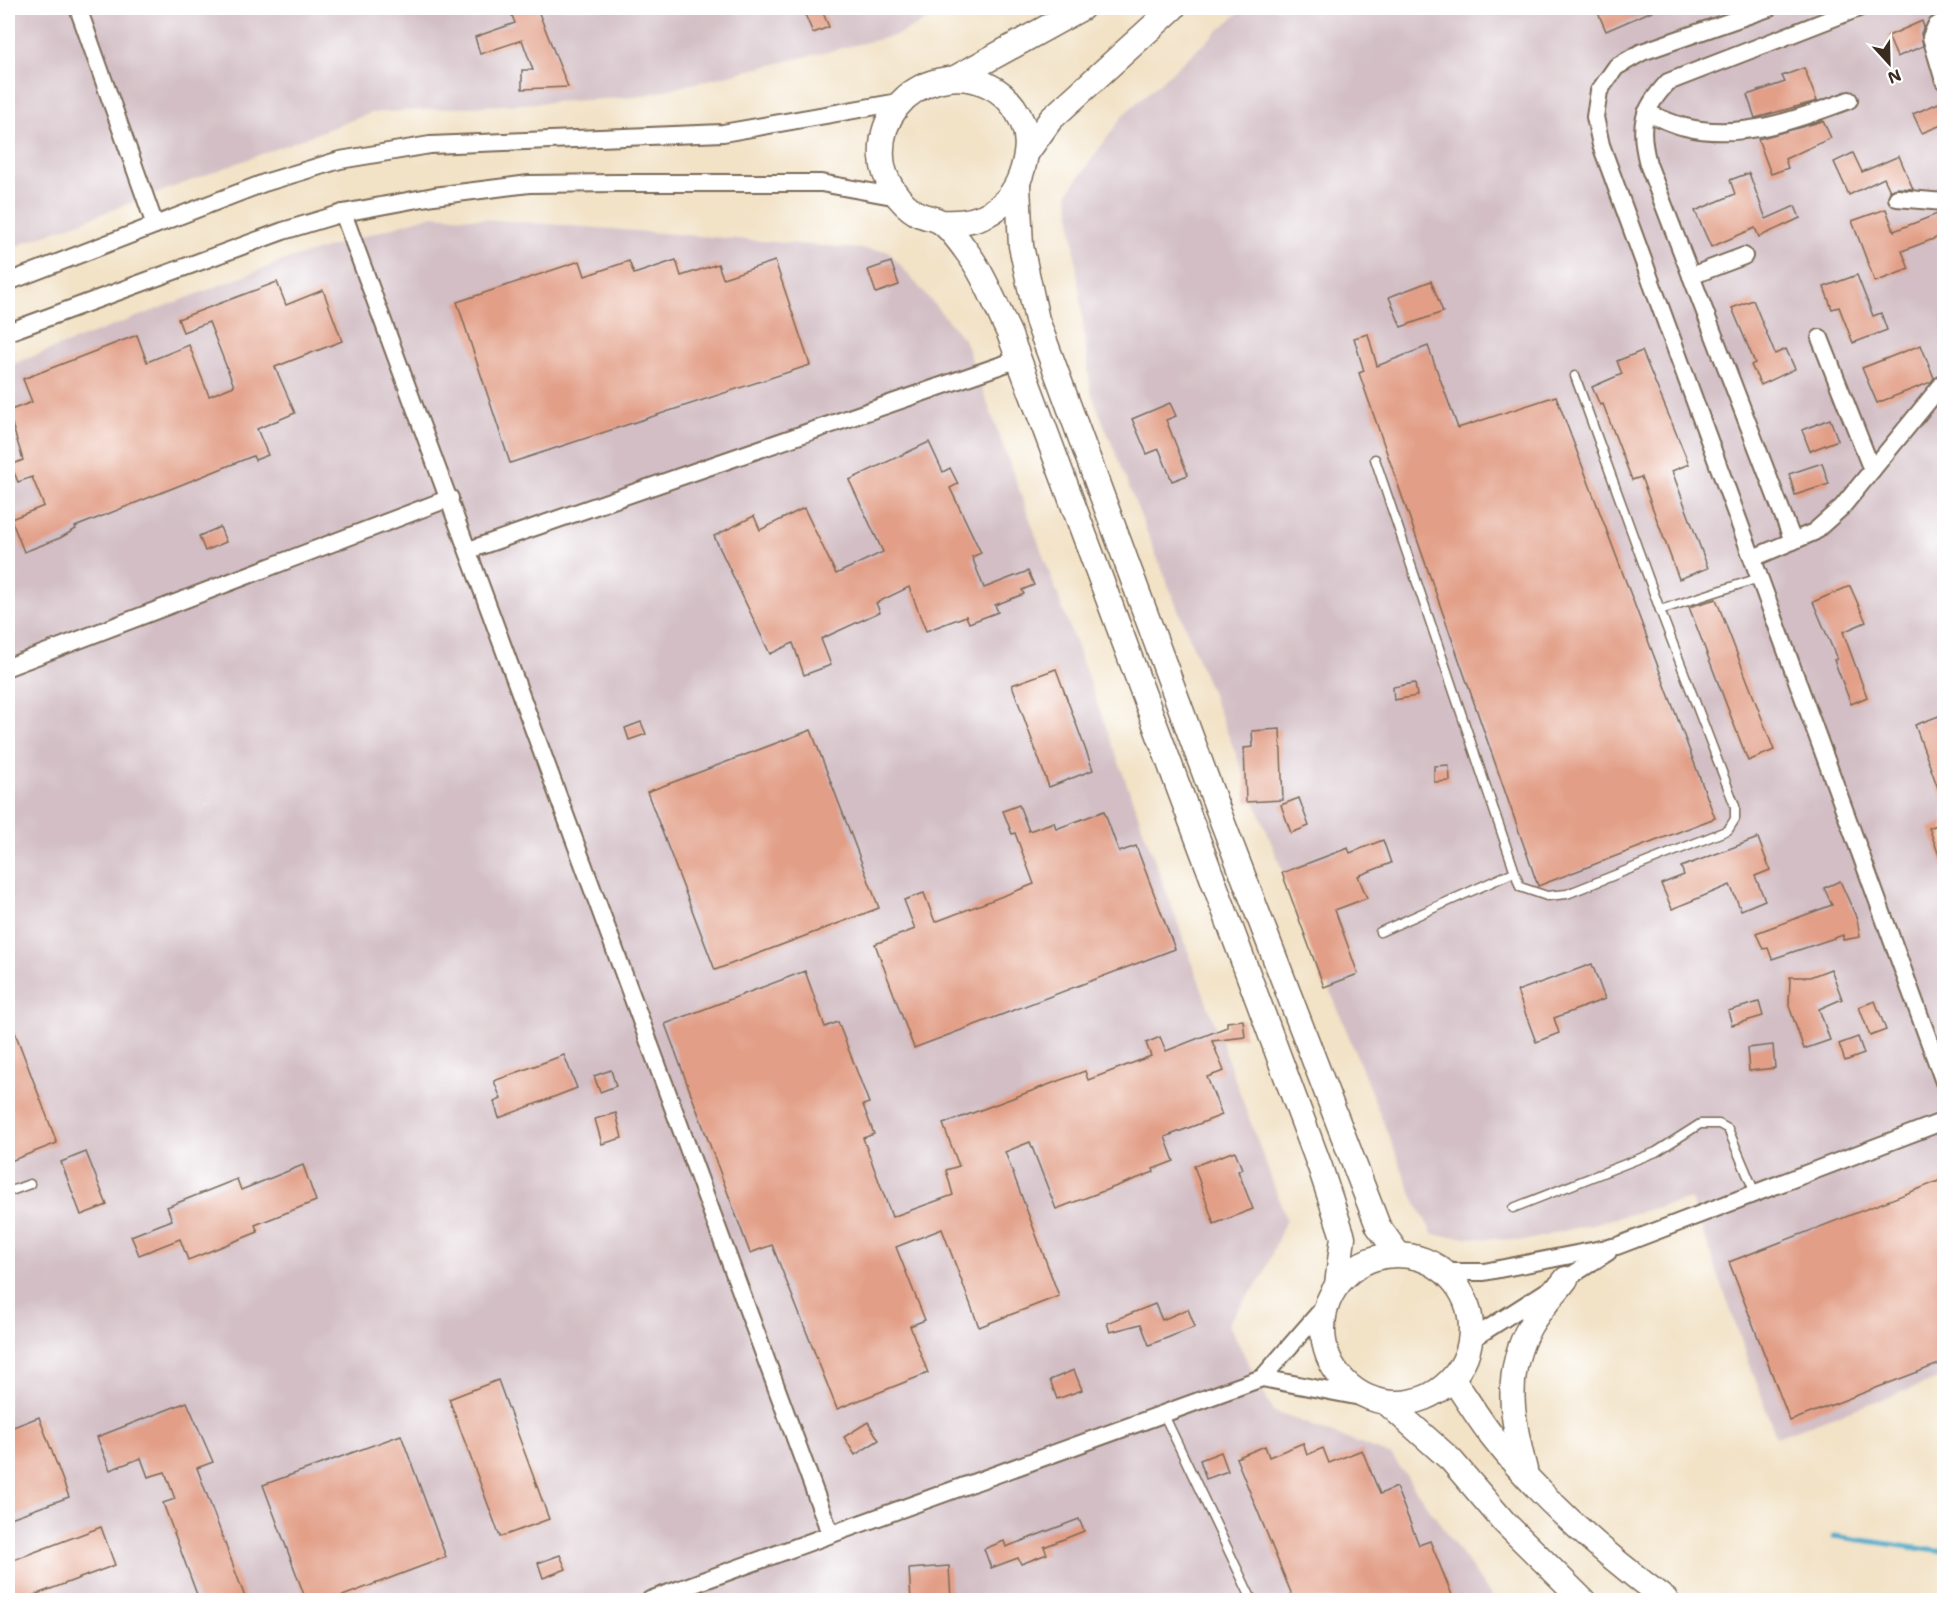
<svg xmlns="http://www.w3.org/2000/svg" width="1952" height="1608" font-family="'Shantell Sans',sans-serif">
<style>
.industrial{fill:#d2bec4}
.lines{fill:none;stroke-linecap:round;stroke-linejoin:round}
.stream{stroke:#48a7c7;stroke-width:5}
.building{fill:#e29e86}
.lane-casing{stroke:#7b6a59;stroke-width:11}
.street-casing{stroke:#7b6a59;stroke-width:20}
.secondary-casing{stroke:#7b6a59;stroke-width:27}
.lane{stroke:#fff;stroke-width:8}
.street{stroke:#fff;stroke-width:16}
.secondary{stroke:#fff;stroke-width:24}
</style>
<rect width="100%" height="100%" fill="#fff"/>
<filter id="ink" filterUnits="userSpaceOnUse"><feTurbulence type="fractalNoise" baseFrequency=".0167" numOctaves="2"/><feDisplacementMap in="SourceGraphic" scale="12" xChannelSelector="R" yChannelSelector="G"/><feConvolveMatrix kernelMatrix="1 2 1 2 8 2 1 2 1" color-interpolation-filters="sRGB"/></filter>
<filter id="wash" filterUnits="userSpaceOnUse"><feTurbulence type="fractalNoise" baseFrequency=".008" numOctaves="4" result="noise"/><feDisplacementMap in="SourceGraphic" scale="24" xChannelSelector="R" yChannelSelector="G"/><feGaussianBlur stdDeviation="1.35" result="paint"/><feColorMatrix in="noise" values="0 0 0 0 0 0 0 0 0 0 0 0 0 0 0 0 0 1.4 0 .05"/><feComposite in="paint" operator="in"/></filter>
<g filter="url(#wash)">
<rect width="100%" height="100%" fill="#f2e2c6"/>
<g class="industrial">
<path d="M8 8H952L897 35 637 97 371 113 8 249Z"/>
<path d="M1244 8H1944V1377L1776 1437 1691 1199 1524 1241 1433 1235 1413 1197 1091 392 1068 193 1124 114Z"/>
<path d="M433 215 888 251 964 339 1286 1219 1263 1276 1228 1323 1273 1411 1392 1456 1494 1600H8V366L286 260Z"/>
</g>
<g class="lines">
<path class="stream" d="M1834 1536 1944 1552"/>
</g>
<g id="blocks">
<g class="building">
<path d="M509 8H537L568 87 522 89V70H533L522 40 480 54 475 37 515 23Z"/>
<path d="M815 8H821L829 27 813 33 804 12Z"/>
<path d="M1596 8H1659L1606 31Z"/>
<path d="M1922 21 1924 27 1921 33 1923 46 1897 57 1888 36Z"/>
<path d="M1804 68 1817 101 1755 118 1747 95 1785 82 1782 76Z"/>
<path d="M1941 102 1944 110V124L1922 133 1913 114Z"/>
<path d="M1823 121 1831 138 1785 159 1788 168 1771 174 1758 139Z"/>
<path d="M1853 153 1862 172 1899 156 1913 189 1897 188 1890 191 1884 178 1849 195 1834 162Z"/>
<path d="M1749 173 1766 219 1795 206 1800 218 1759 237 1755 228 1711 247 1695 211 1735 194 1730 180Z"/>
<path d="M1886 209 1894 231 1940 213 1944 223V235L1902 251 1909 269 1875 282 1852 221Z"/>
<path d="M676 260 681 276 718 264 723 278 775 261 810 365 510 463 457 302 580 261 585 276 629 261 634 274Z"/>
<path d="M891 262 899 285 876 293 868 270Z"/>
<path d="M1857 275 1873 316 1881 313 1887 330 1853 343 1839 307 1832 309 1824 287Z"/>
<path d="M1431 281 1443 312 1401 327 1389 297Z"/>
<path d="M277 282 286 305 323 290 342 341 275 367 295 413 257 429 268 455 255 460 253 456 173 488 75 527 76 529 60 538 24 552 11 519 44 506 32 477 18 482 11 465 23 460 8 411 32 402 23 379 137 335 147 362 189 345 209 396 234 386 209 322 183 332 178 319Z"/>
<path d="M1753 300 1775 354 1786 349 1795 369 1761 385 1751 365 1755 363 1732 308Z"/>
<path d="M1368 334 1377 366 1428 346 1458 428 1556 396 1715 818 1538 886 1359 373 1364 371 1354 338Z"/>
<path d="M1921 345 1934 378 1931 382 1877 403 1862 368Z"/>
<path d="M1642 351 1689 464 1672 471 1708 568 1679 579 1641 477 1632 480 1603 404 1600 405 1592 387 1622 374 1617 361Z"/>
<path d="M1170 403 1176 416 1166 420 1188 475 1172 481 1159 449 1147 454 1132 419Z"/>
<path d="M1830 419 1838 440 1810 451 1802 430Z"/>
<path d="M929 442 943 472 950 468 958 484 950 488 981 553 972 557 984 588 1028 571 1034 585 1022 590 1024 594 995 605 998 612 969 623 966 616 926 631 909 587 876 603 880 612 821 639 831 665 804 675 793 643 770 654 714 536 754 516 760 530 804 508 836 574 883 552 849 480Z"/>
<path d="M1822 463 1829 484 1795 495 1789 474Z"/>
<path d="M220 527 226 542 205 551 199 536Z"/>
<path d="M1850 586 1866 622 1843 632 1867 697 1851 704 1834 660 1837 659 1813 602Z"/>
<path d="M1716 599 1774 750 1748 761 1689 607Z"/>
<path d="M1056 669 1093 770 1049 787 1012 685Z"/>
<path d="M1415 683 1417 696 1394 700 1393 687Z"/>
<path d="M1944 714V802H1943L1915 725Z"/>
<path d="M641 722 646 734 629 740 625 728Z"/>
<path d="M1280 729 1283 800 1246 802 1244 748 1253 747 1252 731Z"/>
<path d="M811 730 879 908 715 970 647 792Z"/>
<path d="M1449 765 1450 781 1434 782V766Z"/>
<path d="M1299 798 1309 826 1291 833 1281 805Z"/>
<path d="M1019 805 1029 831 1054 822 1056 829 1104 811 1119 852 1136 846 1175 949 914 1048 875 944 915 929 904 900 924 893 935 922 1034 884 1015 833 1012 834 1003 811Z"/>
<path d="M1944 822V866H1943L1929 828Z"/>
<path d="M1758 838 1770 870 1755 876 1765 900 1741 910 1730 885 1672 909 1661 884 1684 875 1681 867Z"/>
<path d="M1383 840 1391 863 1358 876 1367 898 1335 910 1358 974 1324 987 1282 873 1348 848 1350 853Z"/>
<path d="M1840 881 1857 919 1860 937 1843 940V935L1772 959 1768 948 1763 949 1756 933 1832 905 1824 888Z"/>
<path d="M1592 964 1605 999 1554 1018 1559 1033 1536 1042 1517 991Z"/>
<path d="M1831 969 1842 999 1819 1009 1830 1040 1804 1049 1789 1006 1790 977H1810Z"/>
<path d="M805 971 825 1027 838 1022 869 1103 863 1105 874 1134 863 1138 892 1217 953 1195 946 1170 959 1166 943 1124 1085 1071 1088 1080 1151 1056 1146 1043 1160 1037 1166 1051 1227 1027V1022L1243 1020 1245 1037 1212 1041 1224 1071 1207 1077 1222 1115 1165 1137 1174 1161 1153 1169 1154 1172 1056 1209 1030 1142 1005 1152 1059 1296 979 1327 942 1229 896 1247 925 1320 910 1326 928 1373 837 1409 772 1245 750 1253 665 1024Z"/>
<path d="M1875 1001 1886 1030 1870 1036 1859 1007Z"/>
<path d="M1759 1002 1763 1016 1732 1025 1728 1011Z"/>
<path d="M8 1014 57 1143 8 1162Z"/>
<path d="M1858 1037 1864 1054 1845 1061 1839 1044Z"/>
<path d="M1773 1045 1775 1068 1749 1071 1747 1048Z"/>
<path d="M564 1055 577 1088 499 1118 494 1102 501 1099 494 1081Z"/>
<path d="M611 1070 616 1086 600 1092 594 1076Z"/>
<path d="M616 1113 622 1138 602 1144 595 1119Z"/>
<path d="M1235 1151 1242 1169 1238 1171 1253 1209 1214 1224 1194 1166Z"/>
<path d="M86 1152 107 1205 81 1215 61 1162Z"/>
<path d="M303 1165 316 1201 255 1225 258 1232 188 1260 180 1239 139 1255 131 1236 172 1220 167 1207 237 1179 241 1190Z"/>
<path d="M1944 1179V1362L1790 1421 1729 1262Z"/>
<path d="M1155 1304 1162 1320 1188 1309 1195 1327 1149 1345 1141 1324 1110 1332 1107 1323Z"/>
<path d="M1074 1370 1082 1390 1057 1399 1050 1380Z"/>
<path d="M498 1380 549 1519 500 1537 449 1399Z"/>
<path d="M187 1402 213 1462 197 1468 246 1600H199L163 1503 175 1499 165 1472 148 1477 141 1458 110 1470 97 1437Z"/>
<path d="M39 1417 69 1497 8 1519V1429Z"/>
<path d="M868 1422 879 1440 855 1455 844 1437Z"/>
<path d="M401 1435 446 1557 332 1600H306L263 1485Z"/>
<path d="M1303 1443 1307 1455 1323 1448 1329 1463 1362 1450 1380 1494 1396 1487 1419 1545 1430 1541 1454 1600H1294L1236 1458 1265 1446 1269 1457Z"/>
<path d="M1221 1452 1228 1471 1206 1479 1200 1460Z"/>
<path d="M1079 1519 1084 1531 1044 1547 1047 1554 1021 1564 1018 1558 991 1568 984 1549 1004 1541 1006 1547Z"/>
<path d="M101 1527 115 1565 21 1600H8V1562Z"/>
<path d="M560 1555 566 1569 543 1578 538 1563Z"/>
<path d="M949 1566 951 1600H911L909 1569Z"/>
</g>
</g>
</g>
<g filter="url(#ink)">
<use href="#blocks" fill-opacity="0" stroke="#7b6a59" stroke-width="1.5"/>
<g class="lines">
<g class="lane-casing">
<g id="lane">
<path d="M1375 459 1520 887 1547 896 1567 894 1728 830 1735 819V806L1660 610 1575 376"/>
<path d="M1660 610 1759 578"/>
<path d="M1380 932 1514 872"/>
<path d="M8 1192 30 1184"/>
<path d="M1513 1208 1656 1152 1700 1124H1719L1728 1129 1755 1193"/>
<path d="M1164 1415 1252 1600"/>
</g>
</g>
<g class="street-casing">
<g id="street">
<path d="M78 8 155 225"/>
<path d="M1769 8 1642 52 1616 67 1599 91 1595 117 1601 145 1944 1082"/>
<path d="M1944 21 1936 26 1931 37 1944 81"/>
<path d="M1646 113C1659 117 1672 124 1685 127 1740 141 1798 119 1849 100"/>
<path d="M1897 198 1944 202"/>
<path d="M343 213 830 1533"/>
<path d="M1691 276 1744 256"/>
<path d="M8 282 264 183 340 160 430 145 723 133 899 102"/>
<path d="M8 332 283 231 343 213 434 196 529 184 617 183H821L898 197"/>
<path d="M1820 338 1872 470"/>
<path d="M1793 541 1648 164C1638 126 1642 110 1668 82L1859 8"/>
<path d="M469 550 1019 359"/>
<path d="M1753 558 1814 532 1842 507 1944 382"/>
<path d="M8 667 450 498"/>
<path d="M1446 1272H1484L1617 1246 1944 1121"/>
<path d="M1472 1339 1608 1252"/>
<path d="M1262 1378 1366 1398"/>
<path d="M650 1600 1262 1378 1326 1305"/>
</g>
</g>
<g class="secondary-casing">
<g id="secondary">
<path d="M955 78 1082 8"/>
<path d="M1028 151 1051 119 1173 8"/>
<path d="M1018 186 1021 246 1037 320 1224 826 1378 1226 1398 1254"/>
<path d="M941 222C981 225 1012 208 1023 168 1027 153 1029 139 1023 124 992 46 876 75 882 158 883 180 899 203 918 214 925 217 933 218 939 221 951 228 964 248 972 259 987 281 997 309 1009 333L1320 1167 1343 1237 1337 1285"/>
<circle cx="1397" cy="1329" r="74"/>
<path d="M1453 1379C1466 1398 1478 1418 1492 1436 1540 1498 1603 1553 1666 1600"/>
<path d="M1388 1404 1451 1460 1505 1523 1583 1600"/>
<path d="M1525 1470C1512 1420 1503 1374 1530 1326 1539 1310 1555 1294 1566 1279"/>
</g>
</g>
<use href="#lane" class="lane"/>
<use href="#street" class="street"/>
<use href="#secondary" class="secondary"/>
</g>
</g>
<rect width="1952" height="1608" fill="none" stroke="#fff" stroke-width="30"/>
<g transform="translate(1889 63) rotate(158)" stroke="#ffffff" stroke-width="4.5" paint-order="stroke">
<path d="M0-4.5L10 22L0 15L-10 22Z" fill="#3b2a1e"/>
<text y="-9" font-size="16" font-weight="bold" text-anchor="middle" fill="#3b2a1e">N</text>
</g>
</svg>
